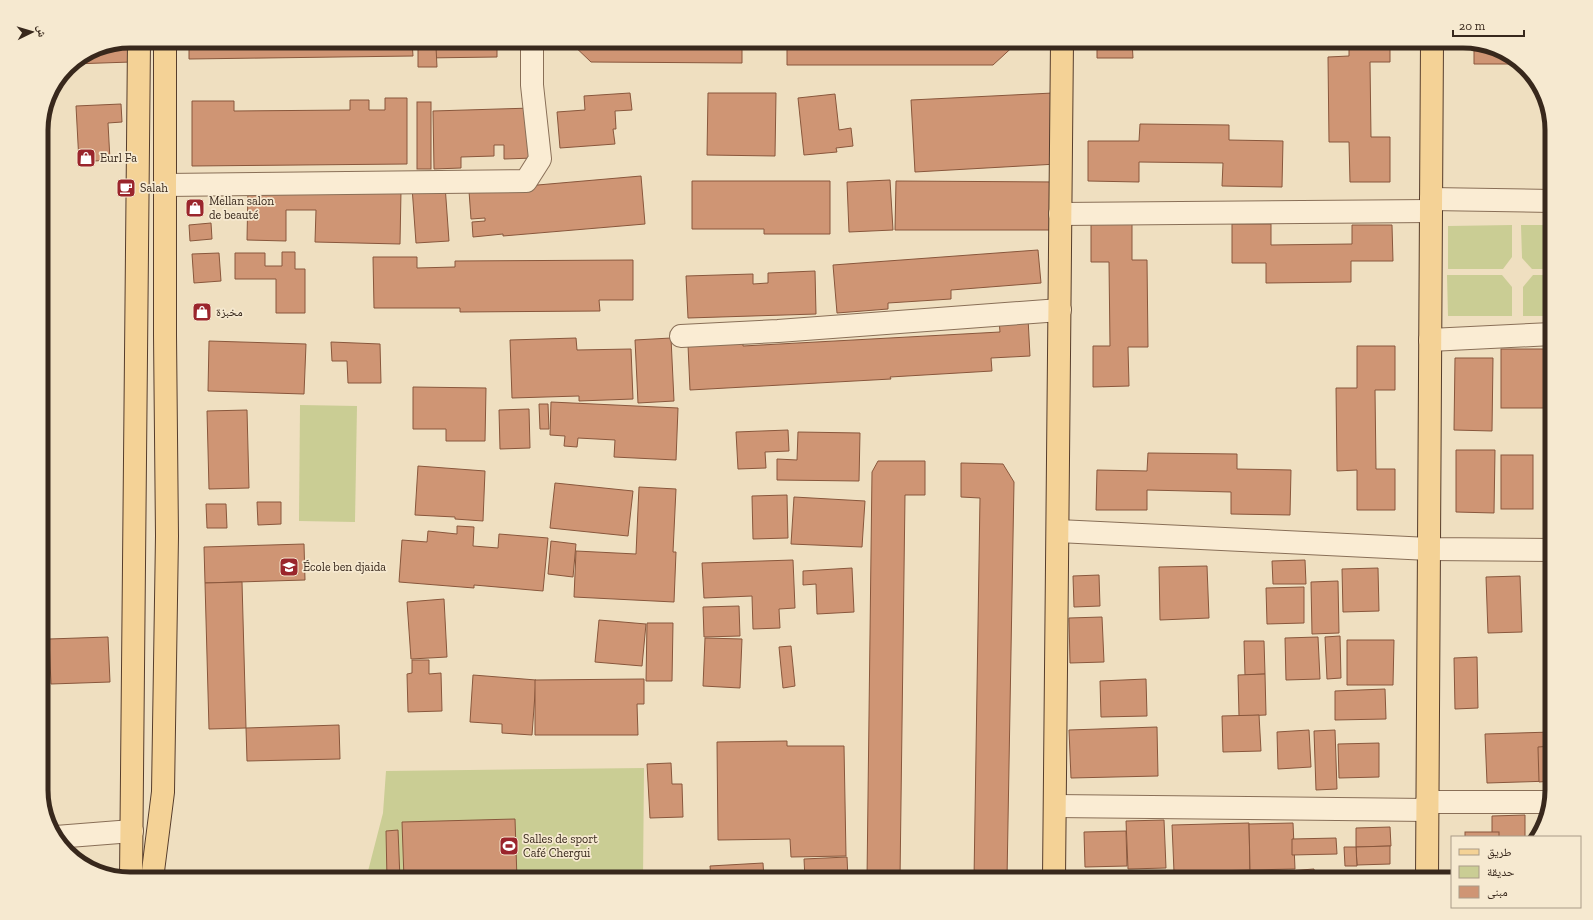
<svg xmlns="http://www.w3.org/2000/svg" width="1593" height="920" font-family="'Zilla Slab','Noto Naskh Arabic',serif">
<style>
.green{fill:#cacd94}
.building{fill:#cf9574;stroke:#89573c}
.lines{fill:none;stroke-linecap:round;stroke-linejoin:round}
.minor-casing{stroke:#896f57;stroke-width:24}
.major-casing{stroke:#563d2c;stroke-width:24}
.minor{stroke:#faecd3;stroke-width:22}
.major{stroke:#f4d296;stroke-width:22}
.labels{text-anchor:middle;stroke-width:3.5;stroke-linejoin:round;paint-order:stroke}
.poi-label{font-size:12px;fill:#38281c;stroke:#f6e9d0;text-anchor:start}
.rim{fill:none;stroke:#38281c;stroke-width:5}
</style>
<rect width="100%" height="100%" fill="#efdfc0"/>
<g class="green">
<path d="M1512 225V257L1503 269H1448V226Z"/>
<path d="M1521 225H1552V269H1532L1522 258Z"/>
<path d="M1447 275H1502L1512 287V316H1448Z"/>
<path d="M1533 275H1552V316H1523V287Z"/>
<path d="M300 405 357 406 355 522 299 521Z"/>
<path d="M644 768 643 879H366L383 813 386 771Z"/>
</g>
<g class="building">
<path d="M130 41 131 62 72 64 96 48Z"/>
<path d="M189 41H412L413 56 189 59Z"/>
<path d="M424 41H497V57L424 58Z"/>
<path d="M569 41H742V63L591 62Z"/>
<path d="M787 41H1019L993 65H787Z"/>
<path d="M1097 41H1132L1133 58H1097Z"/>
<path d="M1349 41H1390V62H1370L1371 137H1390V182H1350L1349 142H1329L1328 57 1349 56Z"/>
<path d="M1474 44 1507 53 1519 64H1474Z"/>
<path d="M436 47 437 67H418V48Z"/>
<path d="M630 93 632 110 615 111 616 129H613L615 144 560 148 557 112 585 110 584 96Z"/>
<path d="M708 93H776L775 156 707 155Z"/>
<path d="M1053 93 1057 164 915 172 911 100Z"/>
<path d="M835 94 839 130 851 128 853 146 836 148 837 152 804 155 798 98Z"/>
<path d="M385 98H407V164L192 166V101H234V111L350 110V100H369V110H385Z"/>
<rect x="417" y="102" width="14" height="67"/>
<path d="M121 104 122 122 108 123 110 160 79 162 76 106Z"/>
<path d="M532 108 534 158 504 159V145H494V156L461 157V168L434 169 433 111Z"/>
<path d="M1140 124 1229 125V140L1283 141 1282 187 1222 186 1223 163 1139 162V182L1088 181V141H1139Z"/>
<path d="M641 176 645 224 503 236V234L473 237 472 222 485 221V218L471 219 469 191Z"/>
<path d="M890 180 893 230 849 232 847 182Z"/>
<path d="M692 181H830V234H764V229H692Z"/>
<path d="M896 181 1057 182V230H895Z"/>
<path d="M445 185 449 241 416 243 412 187Z"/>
<path d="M248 188 401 191 400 244 315 242 316 210H286V241L247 240Z"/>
<path d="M1132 220V260H1147L1148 347H1128L1129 386 1093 387V346H1110L1109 262H1091V221Z"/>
<path d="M211 223 212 239 190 241 189 225Z"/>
<path d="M1232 224H1271V245L1352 244V225H1392L1393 261H1351V282L1266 283V263H1232Z"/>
<path d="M1038 250 1041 283 951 290V299L888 303V309L837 313 833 265Z"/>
<path d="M282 252H295V269H305V313H276V279H235V253H265V266H282Z"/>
<path d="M219 253 221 281 194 283 192 254Z"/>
<path d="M373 257H417V268L455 267V261L633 260V300H599L600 311 460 312V308H374Z"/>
<path d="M815 271 816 314 688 318 686 276 753 274V284L768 283V273Z"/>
<path d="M1028 318 1030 356 991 358 992 371 890 377 891 379 690 390 688 345 743 342V346L1000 332 999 320Z"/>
<path d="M576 338 577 350 631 349 633 399 579 401V396L512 398 510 340Z"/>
<path d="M671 338 674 401 638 403 635 340Z"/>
<path d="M209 341 306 344 304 394 208 391Z"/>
<path d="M331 342 380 344 381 383H348L347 361H332Z"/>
<path d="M1357 346H1395V390H1375L1376 469H1395V510H1357V470L1337 471 1336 388H1357Z"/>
<rect x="1501" y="349" width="51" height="59"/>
<path d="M1455 358H1493L1492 431 1454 430Z"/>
<path d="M413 387 486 388 485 441H446V429H413Z"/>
<path d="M551 402 678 408 676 460 614 457 615 440 578 438 577 447 564 446 565 436 550 435Z"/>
<path d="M539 404H548L549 429H540Z"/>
<path d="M529 409 530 448 500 449 499 410Z"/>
<path d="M247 410 249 488 209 489 207 411Z"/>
<path d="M788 430 789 451 765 452 766 468 738 469 736 432Z"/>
<path d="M798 432 860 433 859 481 777 480V459L797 460Z"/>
<path d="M41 442H43L44 460H41Z"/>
<path d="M1456 450H1495L1494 513 1456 512Z"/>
<path d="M1148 453 1237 454V469L1291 470 1290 515 1231 514V492L1147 490V510H1096L1097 470 1147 471Z"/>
<rect x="1501" y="455" width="32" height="54"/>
<rect x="1544" y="459" width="8" height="45"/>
<path d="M878 461H925V495H905L900 879H867L872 472Z"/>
<path d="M961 463 1003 464 1014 482 1007 879H974L980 498 961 497Z"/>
<path d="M418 466 485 471 483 521 455 519V517L415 515Z"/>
<path d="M555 483 633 491 628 536 550 528Z"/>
<path d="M639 487 676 489 673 552H676L674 602 574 597 576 551 636 554Z"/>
<path d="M787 495 788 538 753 539 752 496Z"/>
<path d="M794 497 865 501 862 547 791 544Z"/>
<path d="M257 502H281V524L258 525Z"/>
<path d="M206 504H226L227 528H207Z"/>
<path d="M457 526 474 527 473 546 498 548 499 534 548 538 543 591 474 585V588L399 582 402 540 427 542 428 531 457 534Z"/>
<path d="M551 541 576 544 573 577 548 574Z"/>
<path d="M304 544 305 580 205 583 204 547Z"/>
<path d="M793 560 795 608 779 609 780 628 753 629 752 596 704 598 702 563Z"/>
<path d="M1305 560 1306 584H1273L1272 561Z"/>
<path d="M1207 566 1209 618 1160 620 1159 567Z"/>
<path d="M852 568 854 612 817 614 816 584 803 585V571Z"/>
<path d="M1378 568 1379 611 1343 612 1342 569Z"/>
<path d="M1099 575 1100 606 1074 607 1073 576Z"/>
<path d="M1520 576 1522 632 1488 633 1486 577Z"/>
<path d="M1338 581 1339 633 1312 634 1311 582Z"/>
<path d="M242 582 246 728 209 729 205 583Z"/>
<path d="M1304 587V623L1267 624 1266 588Z"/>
<path d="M444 599 447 657 411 659 407 602Z"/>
<path d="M739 606 740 636 704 637 703 607Z"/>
<path d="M1102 617 1104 662 1070 663 1069 618Z"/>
<path d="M599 620 646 624 642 666 595 662Z"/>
<path d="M647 623H673L672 681H646Z"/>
<path d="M1340 636 1341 678 1327 679 1325 637Z"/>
<path d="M108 637 110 682 51 684 49 639Z"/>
<path d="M1318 637 1320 679 1286 680 1285 638Z"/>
<path d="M705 638 742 639 740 688 703 686Z"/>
<path d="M1347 640H1394L1393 685H1347Z"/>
<path d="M1244 641H1264L1265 674 1245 675Z"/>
<path d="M791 646 795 686 783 688 779 647Z"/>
<path d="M1477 657 1478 708 1455 709 1454 658Z"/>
<path d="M412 660H429V674L441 673 442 711 408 712 407 674 412 673Z"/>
<path d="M1265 674 1266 715 1239 716 1238 675Z"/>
<path d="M473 675 536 680 532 735 502 733V724L470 722Z"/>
<path d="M644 679V704H637L638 735H535V680Z"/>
<path d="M1146 679 1147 716 1101 717 1100 681Z"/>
<path d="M1385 689 1386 719 1335 720V691Z"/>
<path d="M1259 715 1261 751 1223 752 1222 716Z"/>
<path d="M339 725 340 759 247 761 246 728Z"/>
<path d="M1157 727 1158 776 1071 778 1069 730Z"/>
<path d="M1309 730 1311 767 1278 769 1277 732Z"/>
<path d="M1335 730 1337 789 1316 790 1314 731Z"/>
<path d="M1552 732V781L1487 783 1485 734Z"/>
<path d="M787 741V746H844L846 856 791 857 790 839 718 840 717 742Z"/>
<path d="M1379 743V777L1339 778 1338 744Z"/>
<path d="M1552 746V781L1539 782 1538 747Z"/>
<path d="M671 763 672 784H682L683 817 650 818 647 764Z"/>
<path d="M1525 815V837H1492V816Z"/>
<path d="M515 819 517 879H404L402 822Z"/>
<path d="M1164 820 1166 868 1128 869 1126 821Z"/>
<path d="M1249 823 1250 870 1174 872 1172 825Z"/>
<path d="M1293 823 1295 869 1250 870 1249 824Z"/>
<path d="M1390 827 1391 846 1356 847V828Z"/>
<path d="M398 830 400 879H387L386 831Z"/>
<path d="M1126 831 1127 866 1085 867 1084 832Z"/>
<rect x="1465" y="832" width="34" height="5"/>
<path d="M1336 838 1337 854 1292 855V839Z"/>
<path d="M1390 846V864L1357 865 1356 847Z"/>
<path d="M1344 847H1356L1357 866H1345Z"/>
<path d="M847 857 848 879H805L804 859Z"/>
<path d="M763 863 764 879H711L710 866Z"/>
<path d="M1314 869 1315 879H1289L1288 871Z"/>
<path d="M1154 875V879H1104V878Z"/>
<path d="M680 876V879H651Z"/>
<path d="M1452 876V879H1436V877Z"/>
</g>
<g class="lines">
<g class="minor-casing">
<g id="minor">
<path d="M165 185 526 181 540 159 532 85V41"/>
<path d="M1431 199 1552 201"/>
<path d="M1060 214 1431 211"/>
<path d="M681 336 778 331 1060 310"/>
<path d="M1430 340 1552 334"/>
<path d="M1058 531 1429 549 1552 550"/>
<path d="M1427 802H1549"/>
<path d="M1055 806 1427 810"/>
<path d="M56 837 132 831"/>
</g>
</g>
<g class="major-casing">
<g id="major">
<path d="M131 879 139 41"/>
<path d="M152 879 163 792 167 536 165 335V41"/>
<path d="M1054 879 1062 41"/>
<path d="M1427 879 1432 41"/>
</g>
</g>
<use href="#minor" class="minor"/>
<use href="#major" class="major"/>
</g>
<defs>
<g id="shop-square" transform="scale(1)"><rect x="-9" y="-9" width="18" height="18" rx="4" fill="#9a252c" stroke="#f6e9d0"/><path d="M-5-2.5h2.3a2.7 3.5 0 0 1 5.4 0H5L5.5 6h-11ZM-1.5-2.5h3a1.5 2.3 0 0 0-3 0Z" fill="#fff"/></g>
<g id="cafe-square" transform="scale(1)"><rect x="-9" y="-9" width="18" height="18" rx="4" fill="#9a252c" stroke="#f6e9d0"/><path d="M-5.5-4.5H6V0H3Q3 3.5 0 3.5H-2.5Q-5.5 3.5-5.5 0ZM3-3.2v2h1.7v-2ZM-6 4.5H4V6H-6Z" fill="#fff"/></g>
<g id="school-square" transform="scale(1)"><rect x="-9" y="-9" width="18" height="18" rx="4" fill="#9a252c" stroke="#f6e9d0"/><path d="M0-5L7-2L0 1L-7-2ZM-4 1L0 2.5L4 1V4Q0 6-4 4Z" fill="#fff"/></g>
<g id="stadium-square" transform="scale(1)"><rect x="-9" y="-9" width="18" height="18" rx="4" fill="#9a252c" stroke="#f6e9d0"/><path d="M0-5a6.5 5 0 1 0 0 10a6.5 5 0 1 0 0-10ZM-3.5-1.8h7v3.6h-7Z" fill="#fff"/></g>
</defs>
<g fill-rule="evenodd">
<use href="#shop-square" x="86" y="158"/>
<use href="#cafe-square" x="126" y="188"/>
<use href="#shop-square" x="195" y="208"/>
<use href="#shop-square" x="202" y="312"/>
<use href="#school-square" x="289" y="567"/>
<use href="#stadium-square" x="509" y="846"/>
</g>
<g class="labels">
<g class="poi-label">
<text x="100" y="162">Eurl Fa</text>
<text x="140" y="192">Salah</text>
<text x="209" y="205">Mellan salon<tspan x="209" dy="14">de beauté</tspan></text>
<text x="216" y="316">مخبزة</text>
<text x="303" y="571">École ben djaida</text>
<text x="523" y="843">Salles de sport<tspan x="523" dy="14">Café Chergui</tspan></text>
</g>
</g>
<path d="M0 0H1593V920H0ZM130 48H1463A82 82 0 0 1 1545 130V790A82 82 0 0 1 1463 872H130A82 82 0 0 1 48 790V130A82 82 0 0 1 130 48Z" fill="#f6e9d0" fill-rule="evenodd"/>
<path class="rim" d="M130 48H1463A82 82 0 0 1 1545 130V790A82 82 0 0 1 1463 872H130A82 82 0 0 1 48 790V130A82 82 0 0 1 130 48Z"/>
<rect x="1451" y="836" width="130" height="72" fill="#f6e9d0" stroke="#aa9c88"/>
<rect x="1459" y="849" width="20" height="6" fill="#f4d296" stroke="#aa9c88"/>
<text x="1487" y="856" font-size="12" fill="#38281c">طريق</text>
<rect x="1459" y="866" width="20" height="12" fill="#cacd94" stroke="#aa9c88"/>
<text x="1487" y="876" font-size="12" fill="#38281c">حديقة</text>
<rect x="1459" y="886" width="20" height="12" fill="#cf9574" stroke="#aa9c88"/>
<text x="1487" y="896" font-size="12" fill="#38281c">مبنى</text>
<g transform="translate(32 32) rotate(85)" stroke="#f6e9d0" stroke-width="3" paint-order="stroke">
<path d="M0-3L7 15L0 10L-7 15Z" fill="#38281c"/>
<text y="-6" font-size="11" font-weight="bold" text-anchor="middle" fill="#38281c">ش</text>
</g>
<path d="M1453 30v6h71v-6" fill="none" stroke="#38281c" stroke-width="2"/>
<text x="1459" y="30" font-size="12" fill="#38281c" stroke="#f6e9d0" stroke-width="3" paint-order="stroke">20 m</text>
</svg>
